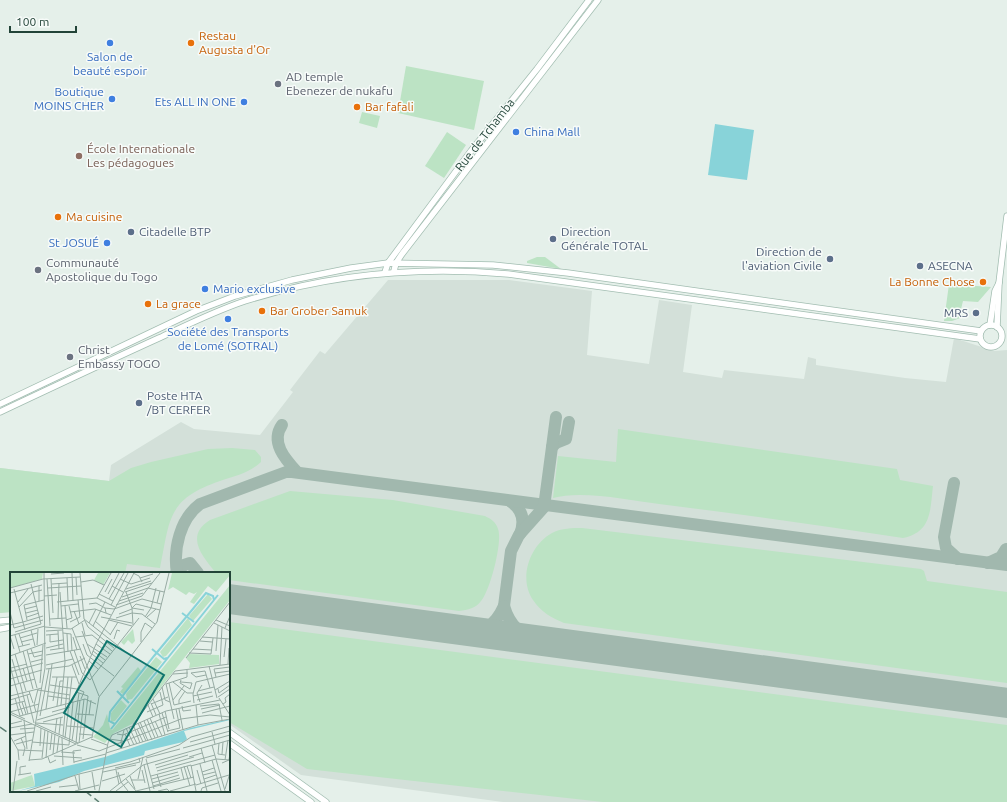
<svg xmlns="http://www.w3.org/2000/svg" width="1007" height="802" font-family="Ubuntu,sans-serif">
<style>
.built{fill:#d3e0d9}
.green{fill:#bce3c4}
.water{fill:#88d3d9}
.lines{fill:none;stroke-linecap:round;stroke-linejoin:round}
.taxiway{stroke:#a1b8ae;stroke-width:12}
.runway{stroke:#a1b8ae;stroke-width:30}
.secondary-casing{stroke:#a2bdb1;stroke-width:7}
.secondary{stroke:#fff;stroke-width:5.5}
.rail{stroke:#5d7f73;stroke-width:1.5;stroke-dasharray:8 4;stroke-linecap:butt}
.shop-dot{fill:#3f7fe0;stroke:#f7fbf9;stroke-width:1.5}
.food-dot{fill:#e8710a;stroke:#f7fbf9;stroke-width:1.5}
.worship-dot{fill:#6b7280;stroke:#f7fbf9;stroke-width:1.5}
.education-dot{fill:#8d6e63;stroke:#f7fbf9;stroke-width:1.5}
.service-dot{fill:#5c6f8a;stroke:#f7fbf9;stroke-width:1.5}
.labels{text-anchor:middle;stroke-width:3;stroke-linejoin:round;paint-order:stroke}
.food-label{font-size:12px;fill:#c56008;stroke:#f7fbf9;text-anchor:start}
.shop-label{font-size:12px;fill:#366cbe;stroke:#f7fbf9;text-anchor:end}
.worship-label{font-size:12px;fill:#5b616d;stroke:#f7fbf9;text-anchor:start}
.street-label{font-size:12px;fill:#224438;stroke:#f7fbf9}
.education-label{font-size:12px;fill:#785e54;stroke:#f7fbf9;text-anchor:start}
.service-label{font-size:12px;fill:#4e5e75;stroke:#f7fbf9;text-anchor:start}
.inset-river{fill:none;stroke:#88d3d9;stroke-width:2}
.inset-road{fill:none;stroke:#97aba3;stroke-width:1}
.view{fill:#0f766e;fill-opacity:0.15;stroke:#0f766e;stroke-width:2}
.inset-edge{fill:none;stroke:#224438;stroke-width:2}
</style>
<rect width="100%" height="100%" fill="#e5f0ea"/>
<path class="built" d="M388 280H509L592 291 587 355 649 364 659 300 692 305 683 372 722 378 724 370 804 379 808 357 816 359V365L905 378 946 382 954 338 994 351 1007 350V802H503L301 775 229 724V573H11V612L0 613V468L109 481 111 465 181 422 194 429 260 435 293 392 290 390 320 351 325 354Z"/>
<g class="green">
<path d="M406 66 484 81 474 130 398 113Z"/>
<path d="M362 112 380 116 377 128 359 123Z"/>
<path d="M447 132 466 145 444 178 425 166Z"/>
<path d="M537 257H545L561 269 527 263V261Z"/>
<path d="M949 284 991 287 978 302 963 301 960 313 965 314 963 317 952 321H944Z"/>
<path d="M618 429 897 469 900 480 933 486C930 510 932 532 903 538 822 526 740 514 659 504 629 500 581 490 553 498L558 456 616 462Z"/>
<path d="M232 448 255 450 261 457V462C249 473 236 476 220 481 167 499 170 519 160 568L127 564 125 573H11V612L0 613V468L109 481 131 468 151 462 208 449Z"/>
<path d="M290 491 393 500 485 516C491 519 496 522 498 529 503 541 490 591 481 601 476 608 468 610 459 611L229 580V573H216C203 557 184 536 210 520Z"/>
<path d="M582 528 921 569 924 571 927 581 1007 592V683L564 623C552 618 541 612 533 600 518 578 530 545 552 533 562 528 572 528 582 528Z"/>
<path d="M229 622 1007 725V802H603L307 769 229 722Z"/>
</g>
<path class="water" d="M715 124 754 130 747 180 708 175Z"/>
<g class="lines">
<g class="taxiway">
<path d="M282 425C270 442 285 459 297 472"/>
<path d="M552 447 556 443 566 439 569 422"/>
<path d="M954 483 944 537 946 548 958 559"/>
<path d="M511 502C523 510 525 521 520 534"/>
<path d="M988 563 1001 557 1006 549"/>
<path d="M176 573 184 565 190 563 198 573"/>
<path d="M177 573C173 549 180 519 200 504L286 472H292L1007 565"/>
<path d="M504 606 511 551 519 535 544 507 556 417"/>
<path d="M461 631C484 631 494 628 504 606 510 627 522 637 544 641"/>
</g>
<path class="runway" d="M229 599 1007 703"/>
<g class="secondary-casing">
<g id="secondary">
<path d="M394 271 396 263 402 254 598 0"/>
<path d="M385 272 388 263 471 151 537 69 589 0"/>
<path d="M990 325 995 291 999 283"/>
<circle cx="991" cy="336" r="11"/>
<path d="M997 327 999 283 1007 216"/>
<path d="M0 404 196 311 235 296 292 280 351 268 388 263 493 265 568 273 981 331"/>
<path d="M0 412C53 387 106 362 159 338 187 325 215 311 245 301 331 274 418 266 508 274L980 339"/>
<path d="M0 621 11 620"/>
<path d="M0 629 11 627"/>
<path d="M229 732 326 802"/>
<path d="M229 743 311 802"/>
</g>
</g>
<use href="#secondary" class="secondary"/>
<g class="rail">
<path d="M0 727 11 735"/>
<path d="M85 791 99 802"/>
</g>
</g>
<g class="shop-dot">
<circle cx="110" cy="43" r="4"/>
<circle cx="112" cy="99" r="4"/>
<circle cx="244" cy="102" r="4"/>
<circle cx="516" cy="132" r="4"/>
<circle cx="107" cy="243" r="4"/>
<circle cx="205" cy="289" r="4"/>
<circle cx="228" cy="319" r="4"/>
</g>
<g class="food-dot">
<circle cx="191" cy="43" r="4"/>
<circle cx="357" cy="107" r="4"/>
<circle cx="58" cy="217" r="4"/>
<circle cx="983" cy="282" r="4"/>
<circle cx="148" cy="304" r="4"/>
<circle cx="262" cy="311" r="4"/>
</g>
<g class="worship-dot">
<circle cx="278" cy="84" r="4"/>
<circle cx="38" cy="270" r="4"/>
<circle cx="70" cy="357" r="4"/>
</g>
<circle class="education-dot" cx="79" cy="156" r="4"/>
<g class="service-dot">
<circle cx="131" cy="232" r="4"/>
<circle cx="553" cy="239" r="4"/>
<circle cx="830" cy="259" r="4"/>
<circle cx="920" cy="266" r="4"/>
<circle cx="976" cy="313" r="4"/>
<circle cx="139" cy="403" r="4"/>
</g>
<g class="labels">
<g class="food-label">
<text x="199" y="40">Restau<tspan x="199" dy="14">Augusta d'Or</tspan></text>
<text x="365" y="111">Bar fafali</text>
<text x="66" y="221">Ma cuisine</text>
<text x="975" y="286" text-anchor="end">La Bonne Chose</text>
<text x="156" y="308">La grace</text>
<text x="270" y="315">Bar Grober Samuk</text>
</g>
<g class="shop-label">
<text x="110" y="61" text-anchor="middle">Salon de<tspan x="110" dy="14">beauté espoir</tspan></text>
<text x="104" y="96">Boutique<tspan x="104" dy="14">MOINS CHER</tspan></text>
<text x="236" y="106">Ets ALL IN ONE</text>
<text x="524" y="136" text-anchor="start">China Mall</text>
<text x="99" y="247">St JOSUÉ</text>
<text x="213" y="293" text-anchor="start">Mario exclusive</text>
<text x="228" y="336" text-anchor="middle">Société des Transports<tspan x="228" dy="14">de Lomé (SOTRAL)</tspan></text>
</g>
<g class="worship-label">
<text x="286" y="81">AD temple<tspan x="286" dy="14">Ebenezer de nukafu</tspan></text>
<text x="46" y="267">Communauté<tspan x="46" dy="14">Apostolique du Togo</tspan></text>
<text x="78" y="354">Christ<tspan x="78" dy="14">Embassy TOGO</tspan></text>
</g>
<g class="street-label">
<text transform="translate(485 135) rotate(-52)" y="4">Rue de Tchamba</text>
</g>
<g class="education-label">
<text x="87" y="153">École Internationale<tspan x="87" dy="14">Les pédagogues</tspan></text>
</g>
<g class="service-label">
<text x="139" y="236">Citadelle BTP</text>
<text x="561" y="236">Direction<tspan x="561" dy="14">Générale TOTAL</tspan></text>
<text x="822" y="256" text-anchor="end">Direction de<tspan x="822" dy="14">l'aviation Civile</tspan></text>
<text x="928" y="270">ASECNA</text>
<text x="968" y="317" text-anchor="end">MRS</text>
<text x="147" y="400">Poste HTA<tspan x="147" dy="14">/BT CERFER</tspan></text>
</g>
</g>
<g transform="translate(10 572)">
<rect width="220" height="220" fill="#e5f0ea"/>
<path d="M0 1H33L32 7 0 16ZM88 1H100L93 13 84 8ZM162 1H220V3L206 20 198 14 184 32 180 30 187 20 184 22 179 20 176 23 163 15 158 18ZM220 13V28L122 152 104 161 95 171 83 165 93 153 97 142 100 156 102 158 104 156ZM198 22 202 27 183 49 179 44ZM178 46 182 53 156 84 153 85 150 80ZM123 57 125 69 122 72 118 68 114 73 111 70ZM179 82 209 83V92L179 96 180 91 176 86ZM146 85 152 90 122 127 117 128 116 122ZM128 95 131 99 113 122 110 120 113 116 111 115ZM111 128 117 134 105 149 101 150V141ZM22 203 25 214 0 219V211Z" fill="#bce3c4"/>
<path d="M220 147V148L174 159 177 167 173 170 135 179 134 183 74 199 49 210 8 219 25 214 24 202 95 185 180 156Z" fill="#88d3d9"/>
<path class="inset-river" d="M172 41 184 50M142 77 154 87 157 86M107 119 119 131M105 152 99 149 100 140 144 84 196 21 203 24 204 28M101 157 208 23"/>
<path class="inset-road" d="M62 1 63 29M70 1 74 47 121 84 89 125 82 166M123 1 129 4 132 10M41 2 54 1M66 5 67 23M57 6 58 29M130 6 143 2M37 7 40 54M41 7 43 41M110 7 121 12 140 6M71 10 83 8 94 13M42 12 57 11M29 14V29M102 14 113 20M0 16 33 7 70 5M38 16 71 14M138 16 154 20M4 17 15 58M116 17 141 9M50 20 55 90 51 133M95 20 102 7M115 20 142 11M116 20 122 36 123 53M0 21 32 13M89 22 103 29M98 22 109 1M34 24 47 23M112 25 138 16M87 26 101 1M99 27 114 1M109 29 133 21M8 30 18 17M47 30 87 26 105 35M147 31 150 19M79 32 86 31 95 36 96 41M101 33 118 1M106 33 132 24 150 1M51 34 68 32M55 34 57 56M9 35 23 20 32 18M95 36 104 37 132 27 151 32M122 36 126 32 150 38M122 36 134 38M15 37 27 34M64 39 69 52M0 40 4 56M60 40 85 37 101 43M16 41 28 38M122 41 132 42 145 52M109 42 122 37M17 45 29 41M91 45 122 51M135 45 141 36 146 16M137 45 146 37M106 46 122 41M40 47 56 46M48 47 49 11M17 48 14 33 34 28M56 48 62 46 59 34M99 48 122 54M206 48 220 54M75 49 78 55 104 76M85 49 101 63M13 50 33 44M60 50 70 45 68 28M72 51 75 63M79 51 86 37M204 51 220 59M0 53 13 50M83 54 95 30M35 55 61 57 75 48M4 56 33 48M62 56 89 124M215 56 220 44M21 58 25 74M36 59 52 58M48 59 49 77M72 59 81 82M5 60 31 52 21 12M53 61 61 62 62 79M9 62 13 74M57 62 58 80M5 63 10 80M36 63 48 62M40 63V70L53 68M100 63 108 50M0 64 4 77M0 64 35 54M63 65 67 78M66 65 82 63 102 79M192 65 220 67M10 66 27 61M104 67 107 58 110 59M190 69 202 70M11 70 23 67M131 70V60L135 51 142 56M73 72 77 83 104 104M77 72 97 85M86 72 100 82M27 73 28 57M8 75 20 72M36 76 53 72M21 77 24 85 32 83M183 77 202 78M17 78 27 116M40 78 54 76M64 78 72 101 80 108 129 46M13 79 23 117M60 79 69 103M83 79 95 88M206 79 208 53M179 81 201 82 203 66M5 82 16 119M18 82 33 79M82 82 93 91M36 83 71 77M0 84 36 71M70 84 75 97M121 84 147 50 159 1M214 85 216 67M176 86 220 30M2 87 9 111M79 89 88 97M21 90 33 87M218 92 219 76M36 93 63 87M62 93 69 112M210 93 212 55M0 94 10 130M199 94 207 126M1 96 17 92M13 96 17 109M36 97 59 94 75 86M0 100 33 91M181 101 195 99 200 116M181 101 186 105 196 103M205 101 220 99M163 102 178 101M42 105H66M206 105 204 97 220 95M0 107 32 98M163 110 177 121H183M171 110 182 111 180 117 170 111 171 108M186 110 220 102M10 111 18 142M30 111 33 73M159 111 164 133 181 129M156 112 164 147M156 112 177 105V98M40 113 67 117M0 114 25 107M152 115 155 128 160 130M67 117 74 120 71 127M208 117 209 121 220 113M28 118 60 123M205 118 220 109M19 119 23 131M188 119 204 115M66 120 78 124 73 167M17 123 24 151M0 124 32 116M38 124 60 127M183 124 202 120M208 125 220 117M5 126 10 144M209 126 220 143M143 127 150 142M0 128 20 122M163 128 174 114M187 128 203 124M43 129 47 105M12 130 16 142M62 130 86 72 124 1M190 130 187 121 192 113M9 131 13 143M141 131 146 143M184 131 183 122 186 110M141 132 158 125M169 132V128L175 119M213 132 216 130 215 126 220 122M0 133 15 129M138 133 143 145M186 133 188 153M47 134 50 109H53M172 134 173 139 181 138M190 134 209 132 212 148M36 137 42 92M169 137 173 158M191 137 210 133M155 139 159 157M0 140 29 132M0 140 15 147M26 140 24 133 28 117M42 140 60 135M137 140 153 133 150 120M152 141 158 160M192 141 220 134M0 142 66 172M67 142 84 143M149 142 155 163M79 143 81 128M10 144 75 127 86 132M30 144 39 97M140 146 148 165M137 147 145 166M14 148 17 177M27 148 54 140M134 149 142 168M145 149 152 164M33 150 53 145M130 150 138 169M26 151 53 153M128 151 136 169M0 152 12 149M26 152 68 171M57 154 83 156M119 155 127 172M0 156 22 152M116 156 124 173M10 157 25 156M127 157 133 170M157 159 170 156 166 137M202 160 205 172M45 161 47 146M49 162 51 145M69 162 82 163M107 162 113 163 156 145M115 162 120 174M0 163 24 160M0 164 8 178 9 188M53 164 58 105M11 166 15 176 13 184M52 166 53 193M55 166 62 105M81 167 97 173M99 167 113 169M4 169 16 164M62 169 69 121M22 170 59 173M180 170 220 159M66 171 70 128M69 171 74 127M130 171 123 152 165 99 220 92M209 171 208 182 215 183M6 172 22 168M188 172 220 163M59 173 63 130M67 173 89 179 171 147 200 143 220 145M202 173 215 219M30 174 31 156M112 176 111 170 114 158M173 176 188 172M191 176 195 191M8 178 33 179M40 178 42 161M47 180 49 165M51 180 65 181M96 181 188 153 220 147M43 182 45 162M212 182 213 170M44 184 72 186M38 185 40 191 46 188M179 185 192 181M32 186 35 158M36 186 38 159M136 186 170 177M136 187 144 217M19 188 32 187 82 165M202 188 211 219M215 188 218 168M19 189 35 96 34 1M64 190 96 182M64 191 63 179 71 178M212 191 219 188 220 181M190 192 197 219M134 193 140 219M145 193 178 183M174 194 180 214M177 194 181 206M181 194 206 187 220 188M105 196 130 190 129 186M146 196 184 185M171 196 174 208M106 198 109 212M132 198 135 211M187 198 191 212M147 199 205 183M82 200 85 218M93 200 126 193M108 200 111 210 118 219M192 200 204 196M69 202 70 217M147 202 151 215M8 203 21 201M10 203V195L16 194M193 203 205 200M65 204 69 218M120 204 125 217M141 204 181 193 186 219M116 207 126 219M128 207 133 185M142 207 168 200M194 207 206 203M121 208H134M92 209 115 202M142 211 169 203M186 213 219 203M143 214 170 206M49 215 67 213M215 217 220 201M3 219 7 189M17 219 69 202 120 190 169 173 181 165 220 154M26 219 41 215M65 219 89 213M89 219 98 171 102 163 156 139 210 128M100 219 133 193 220 168M106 219 118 210M126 219 184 205M148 219 157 217 159 219M160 219 186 212M191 219 192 216 208 211"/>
<path class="view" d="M97 69 154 103 111 175 54 141Z"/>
<rect width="220" height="220" class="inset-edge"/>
</g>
<path d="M10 26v6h66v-6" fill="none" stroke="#224438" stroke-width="2"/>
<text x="16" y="26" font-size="12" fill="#224438" stroke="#f7fbf9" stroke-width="3" paint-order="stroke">100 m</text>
</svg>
